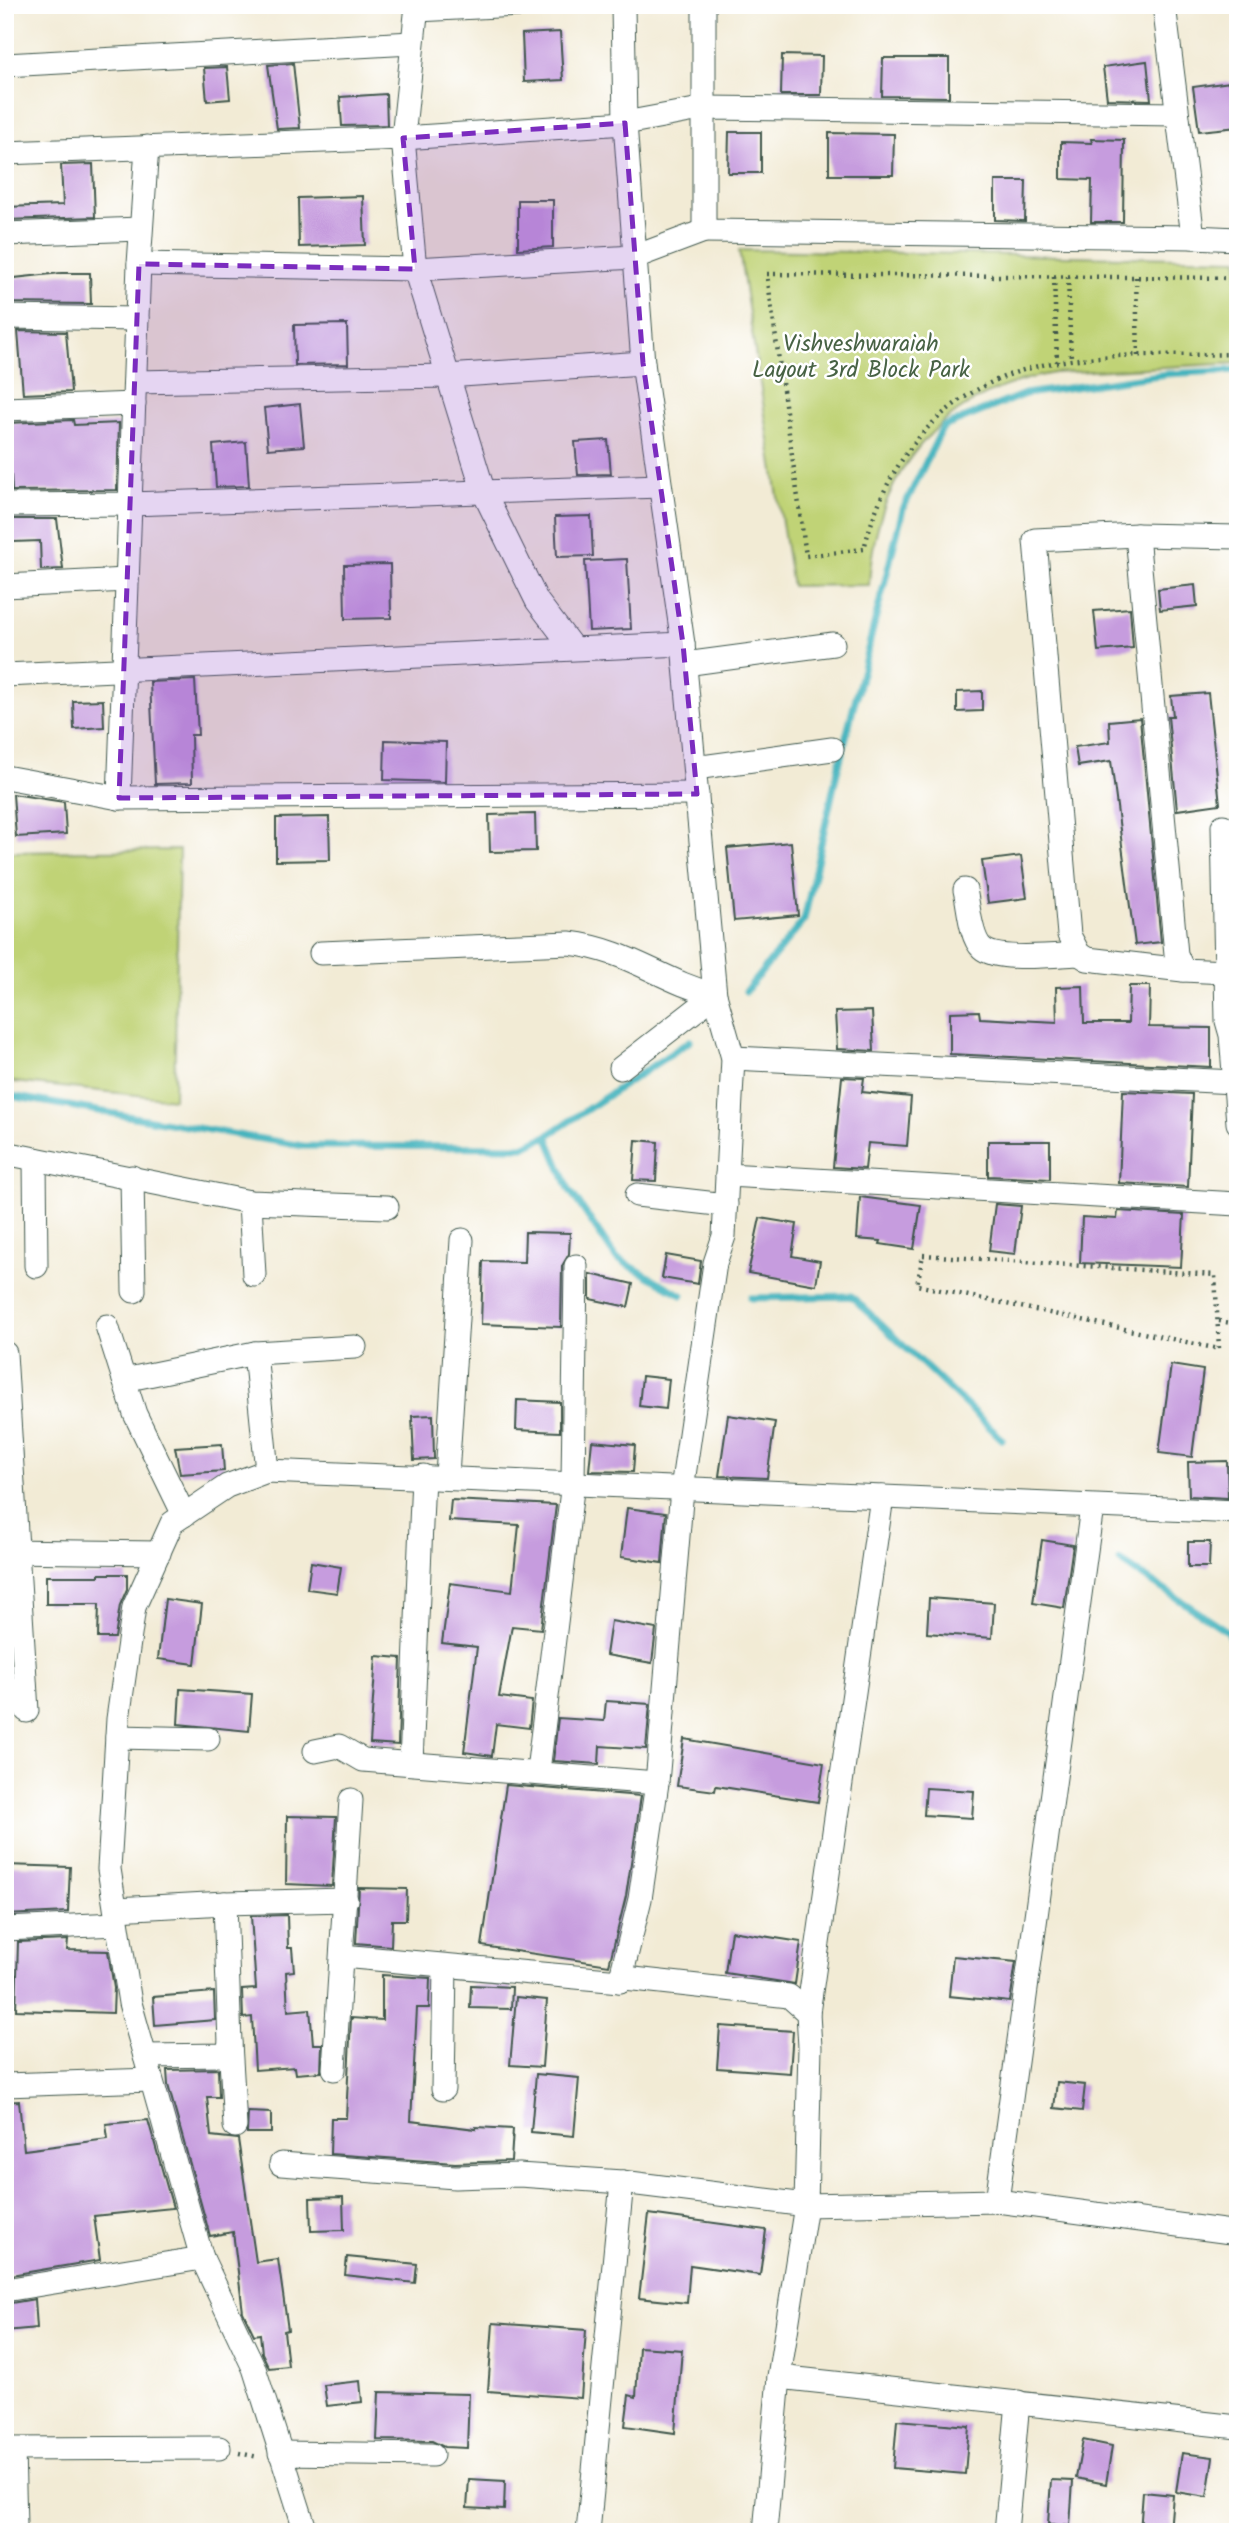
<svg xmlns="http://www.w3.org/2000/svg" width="1243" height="2537" font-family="Kalam,sans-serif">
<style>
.green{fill:#c0d376;stroke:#708855;stroke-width:2}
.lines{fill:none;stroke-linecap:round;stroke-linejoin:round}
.stream{stroke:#45b4be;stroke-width:7}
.building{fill:#c69cde}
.street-casing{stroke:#3f574c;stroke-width:25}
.path{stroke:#3f574c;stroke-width:4.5;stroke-dasharray:2 5;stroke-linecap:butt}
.street{stroke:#fff;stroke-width:23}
.marked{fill:#7b2cbf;fill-opacity:0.2;stroke:#7b2cbf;stroke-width:5;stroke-dasharray:14 9;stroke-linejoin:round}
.labels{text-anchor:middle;stroke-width:5;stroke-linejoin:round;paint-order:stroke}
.park-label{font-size:23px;fill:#476244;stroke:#fff}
</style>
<rect width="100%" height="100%" fill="#fff"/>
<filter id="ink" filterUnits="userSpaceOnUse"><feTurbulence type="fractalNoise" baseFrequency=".0143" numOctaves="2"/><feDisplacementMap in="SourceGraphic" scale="14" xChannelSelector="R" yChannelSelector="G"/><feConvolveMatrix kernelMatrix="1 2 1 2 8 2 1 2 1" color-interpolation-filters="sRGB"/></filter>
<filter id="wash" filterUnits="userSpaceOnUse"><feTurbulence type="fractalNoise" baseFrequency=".00686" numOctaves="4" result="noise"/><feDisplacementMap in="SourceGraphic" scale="28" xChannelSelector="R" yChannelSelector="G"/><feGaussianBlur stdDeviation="1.57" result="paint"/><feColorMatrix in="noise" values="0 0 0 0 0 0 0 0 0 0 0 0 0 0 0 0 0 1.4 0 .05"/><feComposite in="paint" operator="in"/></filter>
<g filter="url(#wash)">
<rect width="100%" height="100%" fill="#f2ebd5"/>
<g class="green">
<path d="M739 250 1238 259V363L1054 373C941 393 875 471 869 585L792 586Z"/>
<path d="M179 850 174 1099 5 1081V852Z"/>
</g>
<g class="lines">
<g class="stream">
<path d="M746 991 804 920 836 777 903 509 943 427 1025 394 1166 374 1238 370"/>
<path d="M5 1095 303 1146 523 1147 547 1136 690 1041"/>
<path d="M547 1136 569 1189 616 1258 682 1295"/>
<path d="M751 1298 851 1296 1002 1439"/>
<path d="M1120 1561 1227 1631 1238 1654"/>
</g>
</g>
<g id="blocks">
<g class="building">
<path d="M560 32 563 80 524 82 522 34Z"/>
<path d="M782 55 822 56 821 95H781Z"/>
<path d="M883 58H949V97L882 96Z"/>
<path d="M1147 61 1151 100 1107 99 1103 67Z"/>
<path d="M293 63 300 128 277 129 268 65Z"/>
<path d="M227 67 230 99 207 101 204 68Z"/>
<path d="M1238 81V127L1199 131 1193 87Z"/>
<path d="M386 94 387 125 342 126 340 97Z"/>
<path d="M729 132H761V173H728Z"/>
<path d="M829 133 894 134 893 175H829Z"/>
<path d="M1091 139 1124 140 1123 222H1091L1092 180 1061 179V142L1092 143Z"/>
<path d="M93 164 95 217 5 220V207L63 205 61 165Z"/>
<path d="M995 181H1026L1025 221 995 220Z"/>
<path d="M363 196 365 245 299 247 298 198Z"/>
<path d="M518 200H553V247L518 249Z"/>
<path d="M61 273H90L91 304 5 303V279Z"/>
<path d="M347 324 348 364 295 365 294 325Z"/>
<path d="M18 331 66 332 71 392 23 394Z"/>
<path d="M300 404 304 446 268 449 264 408Z"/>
<path d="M73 420 74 425 119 423 117 490 12 491 8 423Z"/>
<path d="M608 440 611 474 578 475 575 442Z"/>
<path d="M246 442 249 486 216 487 213 445Z"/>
<path d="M591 516 593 556 557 557 555 517Z"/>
<path d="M12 519H57L63 569 41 570 40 541 13 542Z"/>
<path d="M627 559 631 629 589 631 585 561Z"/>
<path d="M390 564 391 618 345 619 344 565Z"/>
<path d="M1195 585 1197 606 1160 610 1158 589Z"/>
<path d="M1130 608 1133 648 1098 651 1094 611Z"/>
<path d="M195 680 198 735H191L192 783 155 784 150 682Z"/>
<path d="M982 691V711L957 712V692Z"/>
<path d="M1208 693 1220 804 1177 810 1168 716H1173L1171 696Z"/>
<path d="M103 700 104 727 74 729 73 701Z"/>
<path d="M1140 718 1161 942 1135 945 1111 761 1078 766 1075 747 1110 742 1109 721Z"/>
<path d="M385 740 446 742 445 782 384 780Z"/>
<path d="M13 794 64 802 66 834 16 837Z"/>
<path d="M535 814 536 851 490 852 489 815Z"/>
<path d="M329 817 330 860 276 861V818Z"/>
<path d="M791 842 798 915 734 921 727 848Z"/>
<path d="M1021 856 1027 898 988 903 982 861Z"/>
<path d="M1083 986 1084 1023H1128L1129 986H1150L1149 1027 1211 1028V1067L950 1054V1012L979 1011 980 1018 1057 1022 1056 987Z"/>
<path d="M872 1011 874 1051 837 1049 835 1012Z"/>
<path d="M842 1077 864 1078 862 1092 911 1097 907 1146 868 1143 865 1169 833 1167Z"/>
<path d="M1123 1091 1192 1094 1188 1187 1119 1183Z"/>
<path d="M636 1140 658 1142 656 1181 633 1180Z"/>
<path d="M988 1141H1050V1179L988 1176Z"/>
<path d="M860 1197 921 1205 914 1249 880 1244 881 1241 857 1239Z"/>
<path d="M995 1204 1021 1206 1015 1254 989 1251Z"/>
<path d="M1118 1211 1184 1215 1181 1267 1080 1263 1082 1217 1117 1219Z"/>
<path d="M760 1218 797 1224 792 1256 820 1261 816 1285 748 1273Z"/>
<path d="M525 1232 570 1233 569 1254 562 1266 561 1327 481 1324 483 1261 524 1262Z"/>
<path d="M666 1255 701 1261 698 1284 662 1278Z"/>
<path d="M590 1274 633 1284 628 1307 590 1299Z"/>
<path d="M1171 1365 1203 1370 1192 1457 1159 1453Z"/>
<path d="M642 1376 669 1379 666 1409 639 1406Z"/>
<path d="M517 1400 560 1402V1432L516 1430Z"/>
<path d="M433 1415 434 1459 414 1460 412 1416Z"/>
<path d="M728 1415 775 1422 767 1478 719 1476Z"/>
<path d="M592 1441 635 1445 633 1472 589 1471Z"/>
<path d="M222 1444 224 1471 180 1474 175 1447Z"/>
<path d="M1227 1461 1228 1498 1189 1496 1188 1462Z"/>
<path d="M451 1500 556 1505 541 1629 512 1626 499 1697 532 1701 529 1728 496 1724 492 1756 464 1752 477 1647 442 1643 450 1583 512 1591 519 1525 449 1521Z"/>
<path d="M627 1508 666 1513 662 1563 621 1557Z"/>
<path d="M1042 1540 1073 1545 1064 1608 1033 1603Z"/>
<path d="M1188 1542H1210L1209 1567H1188Z"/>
<path d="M311 1562 341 1567 337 1593 307 1589Z"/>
<path d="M99 1574H127V1589L120 1605 115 1638H98L99 1604H46V1576H99Z"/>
<path d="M929 1598 994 1603 992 1638 927 1633Z"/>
<path d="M165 1599 202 1604 195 1664 158 1659Z"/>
<path d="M611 1621 656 1629 652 1663 606 1655Z"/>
<path d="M376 1656 401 1658 398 1745 370 1743Z"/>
<path d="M180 1689 252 1694 249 1731 178 1724Z"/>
<path d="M606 1701 650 1704 646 1749 600 1746 599 1764 553 1761 558 1718 604 1721Z"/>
<path d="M684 1739 824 1763 818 1802 716 1786 715 1791 677 1786Z"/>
<path d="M506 1785 641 1796 626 1896 609 1965 482 1946Z"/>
<path d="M926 1788 974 1791 972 1818 924 1815Z"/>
<path d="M287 1816 336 1817 332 1886 286 1884Z"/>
<path d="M5 1865 70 1867 68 1912 5 1915Z"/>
<path d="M359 1888 407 1889 406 1920H392L391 1946 356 1943Z"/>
<path d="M287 1915 288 1948H292L294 1971 286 1972 288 2011 310 2009 313 2044H322L321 2072 296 2074 295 2067 255 2070 252 2017 243 2018 242 1990 256 1989 251 1916Z"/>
<path d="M731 1931 801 1942 795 1984 725 1973Z"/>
<path d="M68 1940 67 1950 108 1951 114 1988 113 2013 16 2010 18 1942Z"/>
<path d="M953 1956 1016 1962 1010 2002 949 1996Z"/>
<path d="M382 1975 430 1978 429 2008H417L411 2121 476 2129V2127L513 2129 511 2161 455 2163 330 2154 331 2118H346L351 2018 382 2020Z"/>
<path d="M471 1985 512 1987 511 2009 470 2008Z"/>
<path d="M214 1992 215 2020 155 2025 153 1997Z"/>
<path d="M516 1997 547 2000 542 2067 510 2065Z"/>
<path d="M720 2026 793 2031 790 2073 717 2068Z"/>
<path d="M218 2069 219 2097H207L211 2136 238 2139 256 2262 278 2259 288 2330 284 2331 288 2366 269 2368 262 2353 260 2334 254 2335 243 2312 233 2232 210 2236 168 2085 167 2070Z"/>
<path d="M536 2074 579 2078 574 2136 531 2132Z"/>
<path d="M1057 2082 1085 2085 1082 2111 1054 2108Z"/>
<path d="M19 2101 24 2150 108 2139 106 2124 148 2120 173 2208 94 2216 100 2260 5 2276V2102Z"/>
<path d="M248 2112 271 2113V2133H247Z"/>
<path d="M343 2197 344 2230 311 2231 310 2198Z"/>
<path d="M649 2214 766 2230 760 2275 690 2265 687 2303 639 2298Z"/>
<path d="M347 2257 417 2264 415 2283 345 2275Z"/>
<path d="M35 2299 37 2328 5 2331V2304Z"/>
<path d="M493 2323 586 2330 581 2398 488 2391Z"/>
<path d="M639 2347 682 2350 675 2433 625 2426 629 2395 636 2397Z"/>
<path d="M360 2381 362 2402 327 2406 324 2385Z"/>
<path d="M379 2392 469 2394 467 2448 444 2447 432 2441 377 2440Z"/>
<path d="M897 2420 969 2426 965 2474 893 2468Z"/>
<path d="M1083 2440 1112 2446 1106 2484 1076 2478Z"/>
<path d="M1182 2453 1213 2457 1207 2497 1176 2492Z"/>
<path d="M469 2479 505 2481 504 2510 467 2508Z"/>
<path d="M1051 2480 1073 2481 1070 2526 1048 2524Z"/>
<path d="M1143 2492 1173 2495 1170 2532H1140Z"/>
</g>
</g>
</g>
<g filter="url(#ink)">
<use href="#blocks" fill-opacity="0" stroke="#3f574c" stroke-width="2"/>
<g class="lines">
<g class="street-casing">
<g id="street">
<path d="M417 5 403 138 415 269 484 493 537 601 572 647"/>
<path d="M623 5 625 123 643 363 683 644"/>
<path d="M704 5V231L1193 237 1164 5"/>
<path d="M417 10 520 5"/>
<path d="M5 65 412 43"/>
<path d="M5 153 403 138 625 123 706 108 1177 114"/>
<path d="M5 234 140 229"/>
<path d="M1193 237 1238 239"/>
<path d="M139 264 415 269 635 257 704 231"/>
<path d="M5 317 137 319"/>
<path d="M135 382 447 376 643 363"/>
<path d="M5 409 134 404"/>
<path d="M5 505 130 504 660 486"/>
<path d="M1137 535 1176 954 1183 970 1226 972"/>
<path d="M5 586 127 580"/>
<path d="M685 664 833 644"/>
<path d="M5 675 683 644 715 995 733 1058 724 1236 715 1263 682 1489 657 1783 640 1899 620 1981 625 1978 789 1996 808 2013 810 2047 806 2205 779 2377 765 2532"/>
<path d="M695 768 832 749"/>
<path d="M5 777 119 798 697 794"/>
<path d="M119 798 139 264 147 147"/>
<path d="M1223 826 1227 1021 1231 1035 1238 1123"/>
<path d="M965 890C969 906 970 937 982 948 997 962 1057 955 1079 954"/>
<path d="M321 953 569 943C629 950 661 981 715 995"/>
<path d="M1183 970 1087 959 1079 954 1069 935 1035 540 1137 535 1238 537"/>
<path d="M733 1058 1235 1082"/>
<path d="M621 1068 715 995"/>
<path d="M5 1153 250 1202 387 1207"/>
<path d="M35 1159 36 1266"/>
<path d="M727 1175 1238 1204"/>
<path d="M132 1177 134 1291"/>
<path d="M637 1195 726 1205"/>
<path d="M250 1202 254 1275"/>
<path d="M107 1326 135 1414 184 1515"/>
<path d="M5 1353 27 1711"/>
<path d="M255 1353 267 1471"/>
<path d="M124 1380 255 1353 355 1347"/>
<path d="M447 1476 462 1240"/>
<path d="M5 1551 159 1553"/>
<path d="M117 1737 208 1739"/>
<path d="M315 1751 339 1746 363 1760 657 1783"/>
<path d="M411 1763 423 1476"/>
<path d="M538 1771 573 1482 576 1266"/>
<path d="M225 1903 346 1900"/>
<path d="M116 1909 225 1903 230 2043 227 2055 145 2056"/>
<path d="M5 1929 117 1924"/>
<path d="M342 1956 620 1981"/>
<path d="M808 2013 882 1497"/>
<path d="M230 2043 235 2126"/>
<path d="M334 2069 351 1800"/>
<path d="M5 2085 151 2080"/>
<path d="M443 2089 445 1966"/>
<path d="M281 2164 455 2177 519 2175 622 2182 806 2205 997 2201 1238 2233"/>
<path d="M997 2201 1092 1507"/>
<path d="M5 2290 202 2258"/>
<path d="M779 2377 1238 2427"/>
<path d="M5 2449 219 2448"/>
<path d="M13 2449 15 2525"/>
<path d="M280 2453 432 2455"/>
<path d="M306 2532 254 2368 202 2258 186 2202 130 2003 109 1869 118 1719 134 1607 172 1523 227 1486 267 1471 1238 1512"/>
<path d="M588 2532 622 2182"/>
<path d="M1006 2532 1018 2402"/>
</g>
</g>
<g class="path">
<path d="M1054 277 1057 362"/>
<path d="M1068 277 1071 360"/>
<path d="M1136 277 1138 357"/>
<path d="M1238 278 767 274 806 556 864 549C888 451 951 382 1052 363 1110 352 1178 356 1238 354"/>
<path d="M923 1255 1215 1275 1219 1349 917 1285Z"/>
<path d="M1219 1321 1238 1324"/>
<path d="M239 2453 258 2457"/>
</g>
<use href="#street" class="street"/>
</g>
</g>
<path class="marked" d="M625 123 643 363 683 644 697 794 119 798 139 264 415 269 403 138Z"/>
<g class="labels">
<g class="park-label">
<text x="861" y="351">Vishveshwaraiah<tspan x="861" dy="26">Layout 3rd Block Park</tspan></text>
</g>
</g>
<rect width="1243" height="2537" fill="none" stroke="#fff" stroke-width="28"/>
</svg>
